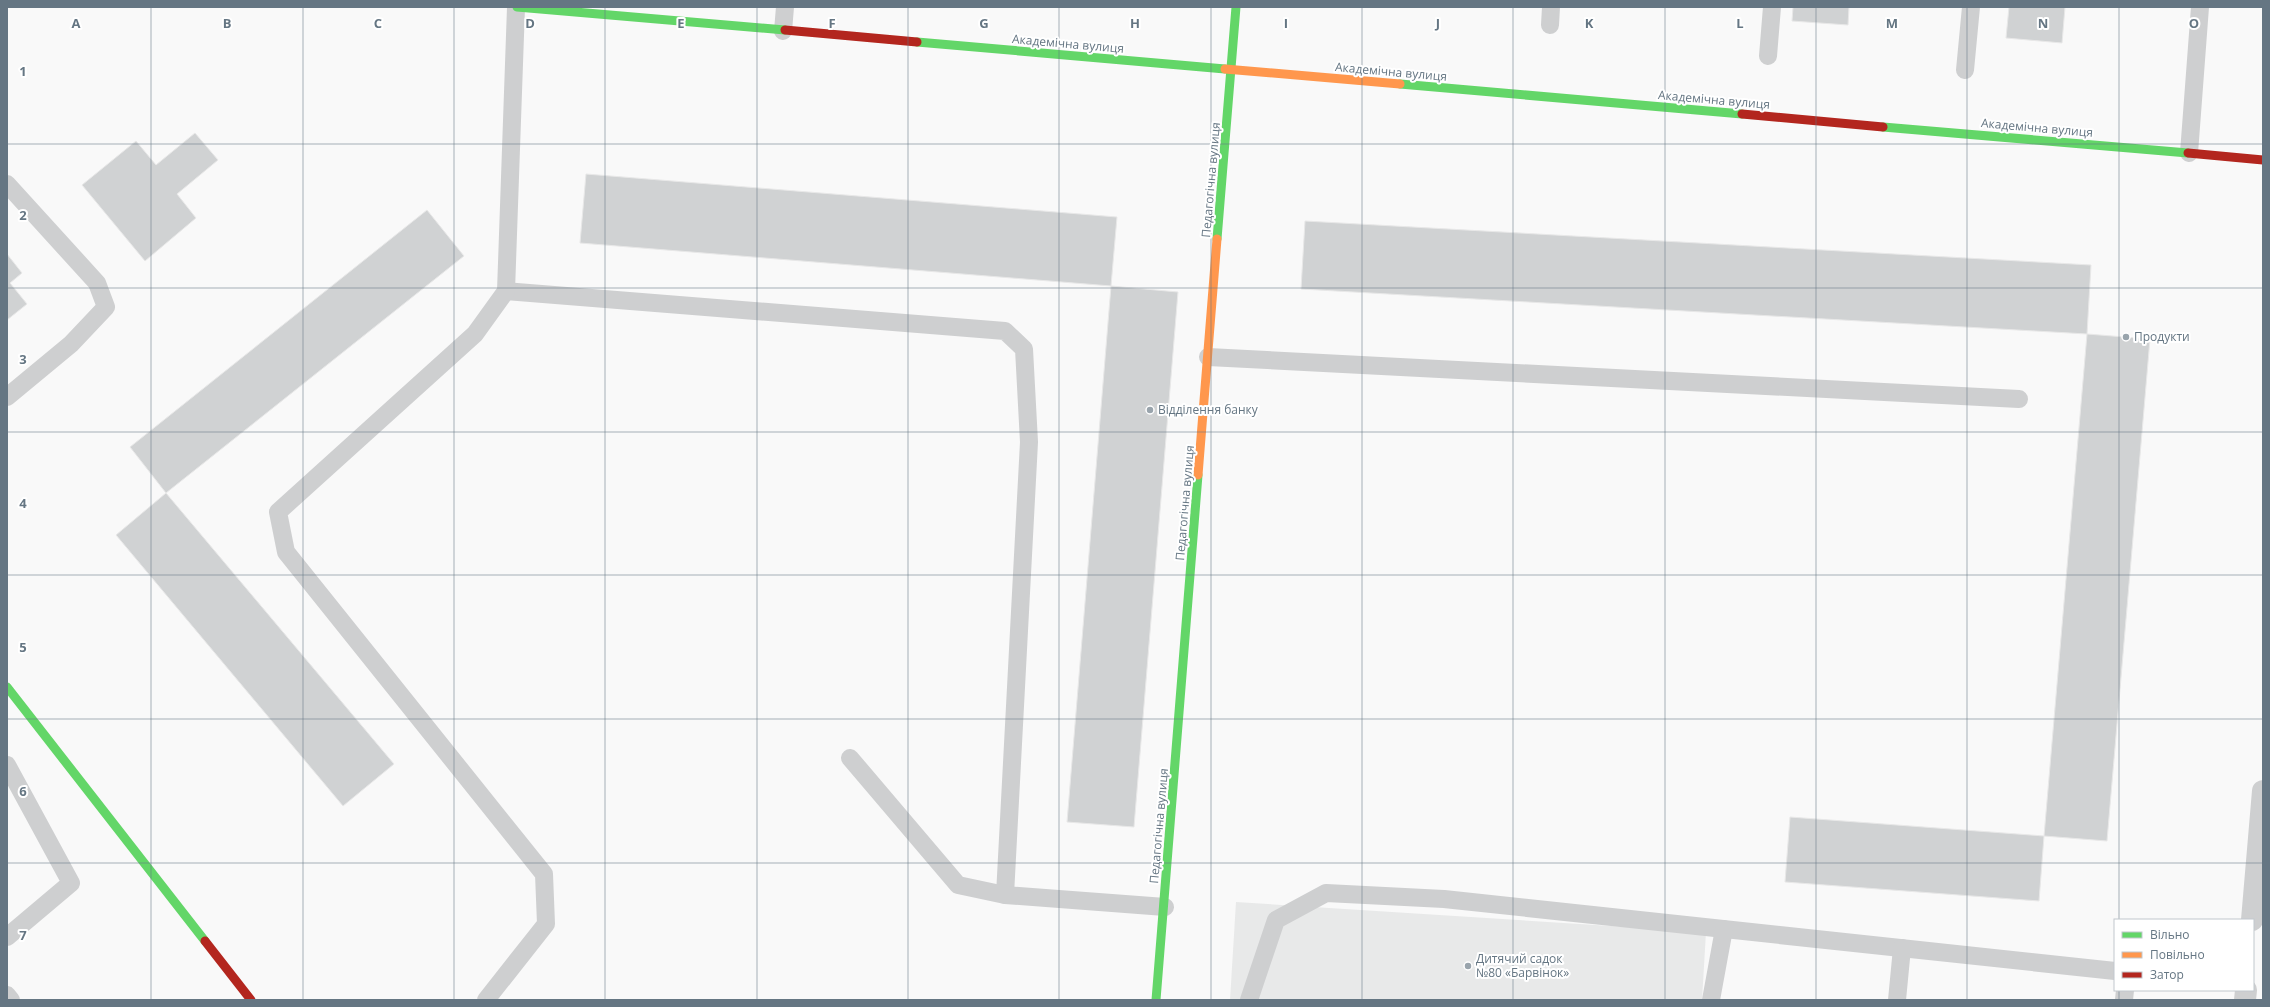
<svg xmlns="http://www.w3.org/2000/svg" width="2270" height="1007" font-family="'Open Sans',sans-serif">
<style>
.built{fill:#e8e9e9}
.building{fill:#d0d2d3;stroke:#e8e8e8}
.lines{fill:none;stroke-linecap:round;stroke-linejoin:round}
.lane{stroke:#cecfd0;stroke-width:18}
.street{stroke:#cecfd0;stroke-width:22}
.fast{stroke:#63d668;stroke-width:9}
.slow{stroke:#ff974d;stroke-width:9}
.jam{stroke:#b3261e;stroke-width:9}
.grid{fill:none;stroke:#657683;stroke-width:1;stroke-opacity:0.55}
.poi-dot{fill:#99a4ac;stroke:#fff;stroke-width:1.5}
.labels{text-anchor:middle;stroke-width:4;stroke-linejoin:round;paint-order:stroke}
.street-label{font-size:12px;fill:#657683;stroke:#fff}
.poi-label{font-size:12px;fill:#657683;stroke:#fff;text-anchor:start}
.grid-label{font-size:13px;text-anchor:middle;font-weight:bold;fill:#657683;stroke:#fff;stroke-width:4;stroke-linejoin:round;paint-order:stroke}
</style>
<rect width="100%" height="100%" fill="#f9f9f9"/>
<path class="built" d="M1236 902 1706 932 1702 1000H1230Z"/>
<g class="building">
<path d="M1793 7H1849L1848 25 1792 21Z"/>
<path d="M2009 7H2065L2062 43 2006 38Z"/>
<path d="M195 133 218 160 177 194 196 218 145 261 82 185 136 141 156 165Z"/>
<path d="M586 174 1117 217 1111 286 580 243Z"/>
<path d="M427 210 464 256 166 493 130 447Z"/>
<path d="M1305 221 2091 265 2087 334 1301 289Z"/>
<path d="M7 254 22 273 10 283 27 304 7 320Z"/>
<path d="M1111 286 1178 292 1134 827 1067 822Z"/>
<path d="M2087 334 2150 339 2107 841 2044 836Z"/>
<path d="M166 493 394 764 343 806 116 535Z"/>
<path d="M1790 817 2044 836 2039 901 1785 882Z"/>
</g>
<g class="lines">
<g class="lane">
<path d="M1550 25 1551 7"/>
<path d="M783 31 785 7"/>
<path d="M1768 56 1772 7"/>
<path d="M1965 70 1971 7"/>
<path d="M2189 153 2200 7"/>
<path d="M7 184 97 283 106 307 71 344 7 397"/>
<path d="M506 291 1005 331 1024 349 1029 442 1005 895"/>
<path d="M1208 357 2019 399"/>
<path d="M850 758 958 885 1005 895 1165 907"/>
<path d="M7 765 71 883 7 937"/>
<path d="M7 995 11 1000"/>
<path d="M486 1000 546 924 544 874 286 552 278 512 475 334 506 291 516 7"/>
<path d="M1249 1000 1276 920 1326 893 1444 899 2115 971"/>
<path d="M1711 1000 1724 929"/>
<path d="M1897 1000 1902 948"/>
<path d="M2124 1000 2125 990"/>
</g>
<g class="street">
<path d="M2252 920 2263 791"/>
<path d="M2245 1000 2246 990"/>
</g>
<g class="fast">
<path d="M517 7 785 30"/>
<path d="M917 42 1225 69"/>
<path d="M1400 84 1742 114"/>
<path d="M1883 127 2188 153"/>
<path d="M1217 239 1236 7"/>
<path d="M7 687 205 941"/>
<path d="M1156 1000 1198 475"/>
</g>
<g class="slow">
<path d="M1225 69 1400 84"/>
<path d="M1198 475 1217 239"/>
</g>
<g class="jam">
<path d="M785 30 917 42"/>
<path d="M1742 114 1883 127"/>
<path d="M2188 153 2263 160"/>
<path d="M205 941 251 1000"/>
</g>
</g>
<path class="grid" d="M151 7V1000M303 7V1000M454 7V1000M605 7V1000M757 7V1000M908 7V1000M1059 7V1000M1211 7V1000M1362 7V1000M1513 7V1000M1665 7V1000M1816 7V1000M1967 7V1000M2119 7V920M7 144H2263M7 288H2263M7 432H2263M7 575H2263M7 719H2263M7 863H2263M2119 990V1000"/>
<g class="poi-dot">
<circle cx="2126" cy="337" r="4"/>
<circle cx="1150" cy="410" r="4"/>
<circle cx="1468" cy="966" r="4"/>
</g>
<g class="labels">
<g class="street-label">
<text transform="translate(1068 44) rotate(5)" y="4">Академічна вулиця</text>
<text transform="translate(1391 72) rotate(5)" y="4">Академічна вулиця</text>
<text transform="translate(1714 100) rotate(5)" y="4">Академічна вулиця</text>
<text transform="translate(2037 128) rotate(5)" y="4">Академічна вулиця</text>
<text transform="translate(1211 180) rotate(-85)" y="4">Педагогічна вулиця</text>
<text transform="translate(1185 503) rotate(-85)" y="4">Педагогічна вулиця</text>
<text transform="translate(1159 826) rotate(-85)" y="4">Педагогічна вулиця</text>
</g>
<g class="poi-label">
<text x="2134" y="341">Продукти</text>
<text x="1158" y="414">Відділення банку</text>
<text x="1476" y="963">Дитячий садок<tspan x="1476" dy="14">№80 «Барвінок»</tspan></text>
</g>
</g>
<g class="grid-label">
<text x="76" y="28">A</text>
<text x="227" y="28">B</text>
<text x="378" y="28">C</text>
<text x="530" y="28">D</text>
<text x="681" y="28">E</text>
<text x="832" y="28">F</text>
<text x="984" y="28">G</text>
<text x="1135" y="28">H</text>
<text x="1286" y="28">I</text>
<text x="1438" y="28">J</text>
<text x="1589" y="28">K</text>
<text x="1740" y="28">L</text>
<text x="1892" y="28">M</text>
<text x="2043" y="28">N</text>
<text x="2194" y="28">O</text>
<text x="23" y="76">1</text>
<text x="23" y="220">2</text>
<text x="23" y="364">3</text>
<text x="23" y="508">4</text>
<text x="23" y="652">5</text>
<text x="23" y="796">6</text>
<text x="23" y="940">7</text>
</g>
<rect width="2270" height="1007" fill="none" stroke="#657683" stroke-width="16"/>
<rect x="2114" y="919" width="140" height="72" fill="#ffffff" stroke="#c1c8cd"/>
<rect x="2122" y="932" width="20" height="6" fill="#63d668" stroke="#c1c8cd"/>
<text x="2150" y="939" font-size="12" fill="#657683">Вільно</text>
<rect x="2122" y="952" width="20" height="6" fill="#ff974d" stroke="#c1c8cd"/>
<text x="2150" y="959" font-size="12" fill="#657683">Повільно</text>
<rect x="2122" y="972" width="20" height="6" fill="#b3261e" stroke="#c1c8cd"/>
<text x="2150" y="979" font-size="12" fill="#657683">Затор</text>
</svg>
